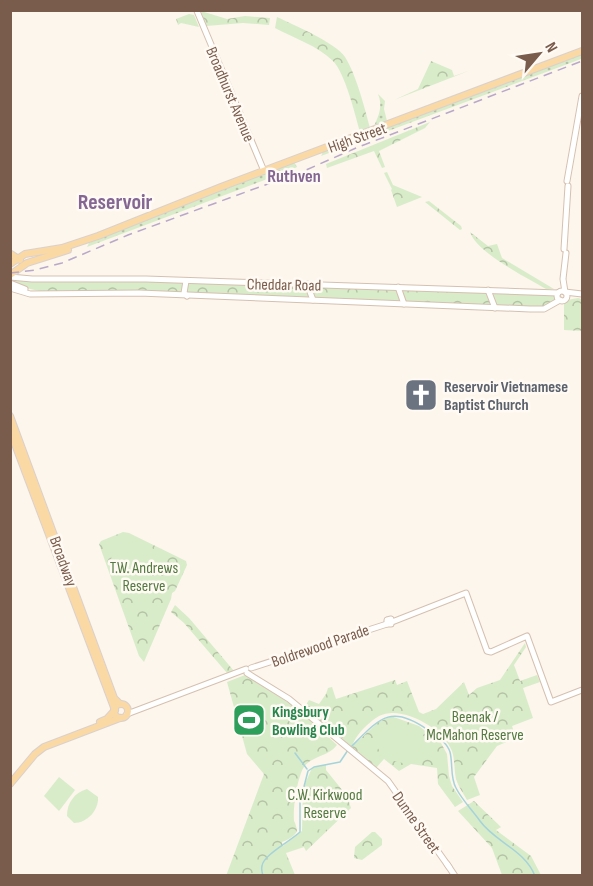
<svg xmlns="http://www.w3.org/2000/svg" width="593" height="886" font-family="'Sofia Sans Condensed',sans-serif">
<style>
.grass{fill:url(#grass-dots)}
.park{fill:url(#park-crowns)}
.pitch{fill:#d8ecc9}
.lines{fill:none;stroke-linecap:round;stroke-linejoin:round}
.stream{stroke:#a5d3da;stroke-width:1.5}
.secondary-casing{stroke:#d6c0b0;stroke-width:7}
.primary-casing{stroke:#dad1cd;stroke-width:8}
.secondary{stroke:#fff;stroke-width:5}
.primary{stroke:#fbd9a5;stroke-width:6}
.rail{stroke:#b9a8c9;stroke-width:1.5;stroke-dasharray:9 6;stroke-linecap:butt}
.labels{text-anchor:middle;stroke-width:5;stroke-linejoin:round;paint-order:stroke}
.street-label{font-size:16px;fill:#7a5c4d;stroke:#fffaf3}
.worship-label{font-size:16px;font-weight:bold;fill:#5b616d;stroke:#fffaf3;text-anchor:start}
.park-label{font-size:16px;fill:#537a41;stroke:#fffaf3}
.leisure-label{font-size:16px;font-weight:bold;fill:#27864d;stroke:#fffaf3;text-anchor:start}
.neighbourhood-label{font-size:18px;font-weight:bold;fill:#846695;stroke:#fffaf3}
.district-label{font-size:22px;font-weight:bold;fill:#846695;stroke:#fffaf3}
</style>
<defs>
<pattern id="grass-dots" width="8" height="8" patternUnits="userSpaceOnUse" patternTransform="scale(1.5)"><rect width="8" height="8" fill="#d8ecc9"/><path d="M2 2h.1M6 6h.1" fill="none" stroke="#b4c2a5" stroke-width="1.8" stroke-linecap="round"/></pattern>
<pattern id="park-crowns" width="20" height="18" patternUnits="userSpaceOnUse" patternTransform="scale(1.5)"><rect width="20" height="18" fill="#d8ecc9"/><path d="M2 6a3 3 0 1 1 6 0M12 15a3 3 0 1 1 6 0" fill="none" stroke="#b4c2a5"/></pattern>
</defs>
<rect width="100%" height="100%" fill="#fdf6ec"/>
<g class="grass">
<path d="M582 53V58L581 59 321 156 324 151Z"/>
<path d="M378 94 385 101 384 109 387 121 374 126C379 115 383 106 378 94Z"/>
<path d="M294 162 297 167 291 170 87 247 89 243Z"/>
</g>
<g class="park">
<path d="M201 11 227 19 245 16 270 18 269 25 243 23 206 26Z"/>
<path d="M189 14 194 15 199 27 181 23 178 25 176 19Z"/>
<path d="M277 17C294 25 336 43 345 57 356 74 365 109 370 128L360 132C355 114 345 73 333 61 318 46 294 38 275 28Z"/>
<path d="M431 61 452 70 454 76 471 70 394 100 418 89Z"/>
<path d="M430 122 425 128 379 151 385 167 382 168 374 151 327 168 326 164Z"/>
<path d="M387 172 393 185 422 197 397 207 391 190 392 189 384 173Z"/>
<path d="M429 201 461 226 462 229 460 230 425 202Z"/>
<path d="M470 232 488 246 497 244 502 258 554 289H546C526 277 477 253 470 232Z"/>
<path d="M10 278 184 282 182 293 39 291 22 287 11 282Z"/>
<path d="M188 282 305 285 311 298 186 295Z"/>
<path d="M310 286 397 289 401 301 315 299Z"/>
<path d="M400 290 487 292 492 305 440 304 435 302 434 304 429 302 425 304 421 302 406 303Z"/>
<path d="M492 292 536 295 556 293 558 300 546 307 538 308 536 306H496Z"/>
<path d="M578 298 582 299V331L564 330V304L567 300Z"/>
<path d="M123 532 129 533 186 561 187 565 175 591 172 593 171 599 144 662 139 656 99 544 101 541Z"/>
<path d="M175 605 189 618 234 671 227 673 184 623 171 612Z"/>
<path d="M525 643 526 647 514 665 520 681 537 675 540 682 523 688 533 718 512 726 516 738 497 746 474 777 480 795 467 800C463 793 458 786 456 779 454 770 455 760 452 751 444 729 402 704 379 716 369 722 355 735 352 747L377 723 391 716 419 726 441 743 447 754 449 776 452 786 463 802 455 807 438 784 437 768 411 764 399 771 384 759 376 768 304 708 309 700 319 704 326 694 328 688 332 687 336 699 395 680 397 685 407 681 419 712 423 714 436 709 464 682 469 695 477 688 500 680Z"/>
<path d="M245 675 297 708 337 745C326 759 307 755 301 773 296 787 293 807 294 821 295 822 297 829 297 830 296 836 287 840 282 842L283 846 302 831 303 788 312 768 326 765V770L347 796 351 808 306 851 304 847 286 853 295 875 226 876 264 774 247 754 227 682Z"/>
<path d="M474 801 501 827 496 830 531 856 541 875H502L492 848 458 811Z"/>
<path d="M372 832H375L382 839V845L362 860 354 858 355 847Z"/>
</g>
<g class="pitch">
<path d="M139 541C172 547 150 589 123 580 107 574 107 555 120 546 126 543 132 542 139 541Z"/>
<path d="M249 694 266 740 249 746 233 699Z"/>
<path d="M403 725 417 730 428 740 429 751C420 770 390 765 379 750 367 733 389 725 403 725Z"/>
<path d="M59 777 75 790 59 811 44 796Z"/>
<path d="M326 783 333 786 344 797V814L326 830C321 830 316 830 312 827 304 818 304 797 312 789 316 786 321 785 326 783Z"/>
<path d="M87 789 98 797C99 810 87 823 74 823L67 816C67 803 74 793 87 789Z"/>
</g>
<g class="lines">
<g class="stream">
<path d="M351 747C379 719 390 703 428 730 436 736 447 742 450 752 453 764 450 777 456 788 462 800 473 811 480 821 495 842 525 850 535 876"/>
<path d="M295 753 307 769"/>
<path d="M263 876C262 872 261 869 262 866 263 855 292 840 300 832V802L308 771 314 767 340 762 348 750"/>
</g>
<g class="secondary-casing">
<g id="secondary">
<path d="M197 11 264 171"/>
<path d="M567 181 582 96"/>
<path d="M564 249 568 186"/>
<path d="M10 277 32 279H146L558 293"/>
<path d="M186 281 184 293 187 296"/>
<path d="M10 283 25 289"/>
<path d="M307 284 313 300"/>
<path d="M398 287 404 304"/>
<path d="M10 288 30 294 139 293 530 309H544L560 300"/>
<path d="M488 290 495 308"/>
<circle cx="562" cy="296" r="5"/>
<path d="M565 292 563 279 566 253"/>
<path d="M565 292 582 294"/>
<path d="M391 619V624H387V620Z"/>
<path d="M392 622 466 593 487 651 491 652 527 636 551 702 582 690"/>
<path d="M251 668 387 624"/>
<path d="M247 673 289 699 388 781 449 867"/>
<path d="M127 714 246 669"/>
<path d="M447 864 455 876"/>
</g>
</g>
<g class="primary-casing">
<g id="primary">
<path d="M11 254 20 260"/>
<path d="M10 264 25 254 62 248 98 236 221 187 582 51"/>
<path d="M10 275 27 263 68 250"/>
<path d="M10 416 114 698 120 704"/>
<path d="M10 431 115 710"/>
<circle cx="121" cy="711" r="7"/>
<path d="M100 722 107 719 115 710"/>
<path d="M10 784 35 754 44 747 120 718"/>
</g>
</g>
<use href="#secondary" class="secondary"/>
<use href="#primary" class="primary"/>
<path class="rail" d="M10 273 35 270 62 263 128 235 306 170 356 148 582 61"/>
</g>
<defs>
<g id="church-square" transform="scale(1.725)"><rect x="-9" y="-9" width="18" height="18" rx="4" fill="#6b7280" stroke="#fffaf3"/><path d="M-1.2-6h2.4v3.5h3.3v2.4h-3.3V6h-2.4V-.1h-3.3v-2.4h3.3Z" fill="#fff"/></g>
<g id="stadium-square" transform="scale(1.725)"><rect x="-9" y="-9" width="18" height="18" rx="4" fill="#2e9e5b" stroke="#fffaf3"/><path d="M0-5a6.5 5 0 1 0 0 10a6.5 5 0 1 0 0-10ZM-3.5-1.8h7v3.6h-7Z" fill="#fff"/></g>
</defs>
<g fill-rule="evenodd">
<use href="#church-square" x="421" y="395"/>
<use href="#stadium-square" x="249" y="720"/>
</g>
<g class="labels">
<g class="street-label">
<text transform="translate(231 94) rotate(67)" y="6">Broadhurst Avenue</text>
<text transform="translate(357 137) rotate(-20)" y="6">High Street</text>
<text transform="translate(284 284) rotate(1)" y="6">Cheddar Road</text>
<text transform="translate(64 561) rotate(70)" y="6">Broadway</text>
<text transform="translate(320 645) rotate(-19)" y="6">Boldrewood Parade</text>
<text transform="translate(417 822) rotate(55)" y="6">Dunne Street</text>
</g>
<g class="worship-label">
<text x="444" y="392">Reservoir Vietnamese<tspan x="444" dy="18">Baptist Church</tspan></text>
</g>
<g class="park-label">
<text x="144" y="573">T.W. Andrews<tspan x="144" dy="18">Reserve</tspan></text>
<text x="475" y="722">Beenak /<tspan x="475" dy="18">McMahon Reserve</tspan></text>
<text x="325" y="800">C.W. Kirkwood<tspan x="325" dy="18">Reserve</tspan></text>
</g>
<g class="leisure-label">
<text x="272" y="717">Kingsbury<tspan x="272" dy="18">Bowling Club</tspan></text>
</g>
<g class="neighbourhood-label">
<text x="294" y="182">Ruthven</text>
</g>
<g class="district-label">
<text x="115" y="209">Reservoir</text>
</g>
</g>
<rect width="593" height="886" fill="none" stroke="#7a5c4d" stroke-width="24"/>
<g transform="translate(539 54) rotate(61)" stroke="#fffaf3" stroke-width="4.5" paint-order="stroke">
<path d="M0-4.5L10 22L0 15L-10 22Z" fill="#7a5c4d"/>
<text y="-9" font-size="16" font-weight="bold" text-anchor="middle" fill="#7a5c4d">N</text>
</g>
</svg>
